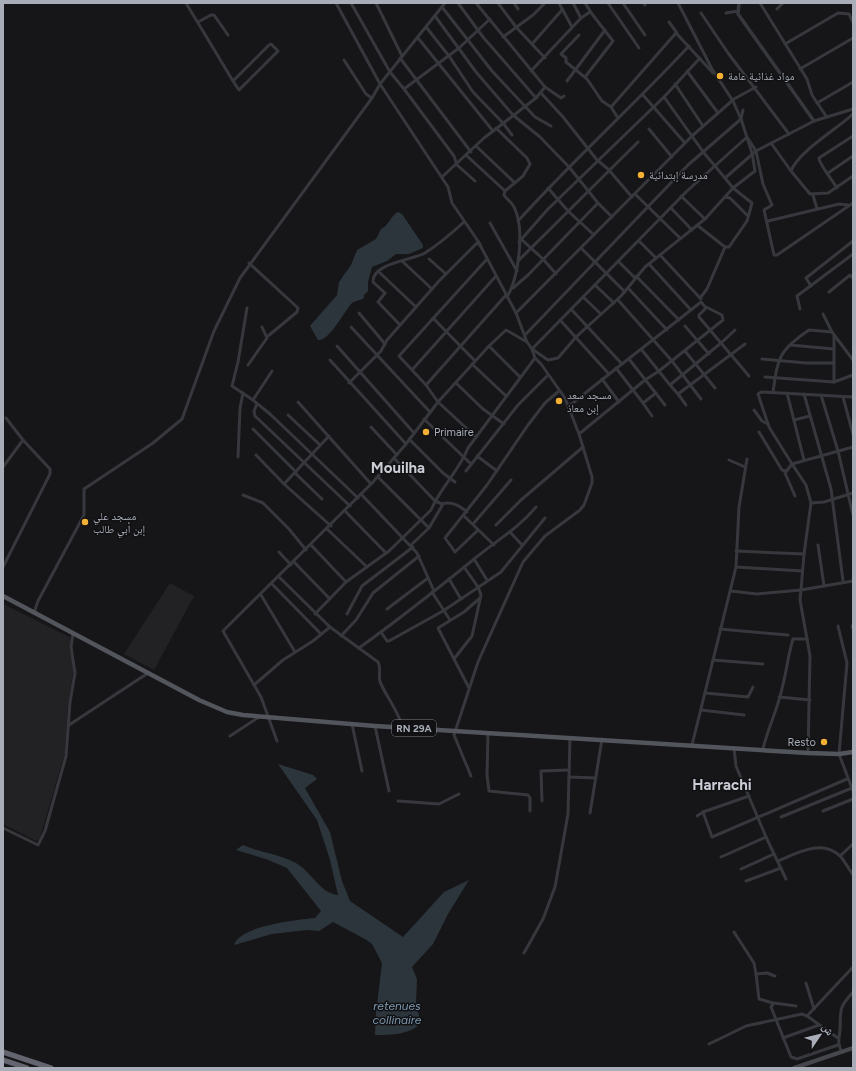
<svg xmlns="http://www.w3.org/2000/svg" width="856" height="1071" font-family="Figtree,'Noto Naskh Arabic',sans-serif">
<style>
.built{fill:#222225}
.water{fill:#2c353c}
.lines{fill:none;stroke-linecap:round;stroke-linejoin:round}
.minor{stroke:#37383d;stroke-width:3}
.tertiary{stroke:#37383d;stroke-width:3.5}
.secondary{stroke:#45474d;stroke-width:4}
.primary{stroke:#53555c;stroke-width:4.5}
.motorway{stroke:#63666e;stroke-width:5.5}
.poi-dot{fill:#f2b134;stroke:#111113;stroke-width:1.5}
.labels{text-anchor:middle;stroke-width:3;stroke-linejoin:round;paint-order:stroke}
.shield{fill:#111113;stroke:#7b7e86;stroke-width:1}
.shield-label{font-size:10px;font-weight:bold;fill:#a8adb8}
.poi-label{font-size:11px;fill:#a8adb8;stroke:#111113;text-anchor:start}
.water-label{font-size:12px;font-style:italic;fill:#7f9bb3;stroke:#111113}
.district-label{font-size:15px;font-weight:bold;fill:#c9ccd4;stroke:#111113}
</style>
<rect width="100%" height="100%" fill="#161618"/>
<g class="built">
<path d="M170 583 194 596 154 670 124 654Z"/>
<path d="M3 604 71 638 69 649 74 667 68 704 65 752 40 838 36 841 3 824Z"/>
</g>
<g class="water">
<path d="M398 212 402 214 423 245V248L409 254H396L387 261 372 267 368 282V291L364 295V298C360 301 356 300 352 303 345 310 329 342 318 340L310 326 337 295 339 282 351 265 357 250 376 239 381 229C389 226 390 216 398 212Z"/>
<path d="M278 764 313 775 317 779 305 788 330 832 342 881 350 901 403 937 444 892 469 880 448 914 433 944 412 967 417 979 416 1003 419 1016 418 1026C405 1035 391 1035 375 1035L376 1013 382 963 372 944 365 939 333 922 319 931 307 930 272 934 234 945C239 926 296 920 315 918L321 911 287 868 266 859 236 850 243 845C259 852 278 854 294 862 311 870 319 893 338 895L330 860 317 820Z"/>
</g>
<g class="lines">
<g class="minor">
<path d="M186 3 233 81 239 90 278 51 271 44 269 45 233 81"/>
<path d="M336 3 380 84 448 187 452 203 480 244"/>
<path d="M351 3 390 72 404 89 454 156 457 165 475 181"/>
<path d="M376 3 402 56"/>
<path d="M458 3 483 37 536 98"/>
<path d="M498 3 516 27 545 58"/>
<path d="M514 3 518 9"/>
<path d="M559 3 572 27"/>
<path d="M573 3 581 18"/>
<path d="M608 3 639 48"/>
<path d="M623 3 645 35"/>
<path d="M644 3 645 5"/>
<path d="M678 3 712 69 733 101 741 119 752 153 755 171 733 188 705 219 645 267 621 296 576 337 558 358 548 360 532 349 686 192 747 137 756 151 763 184 772 205 764 210 774 255H777L853 203"/>
<path d="M760 3 807 79 812 95 826 116"/>
<path d="M442 7 492 71 535 117 551 126"/>
<path d="M777 9 783 3"/>
<path d="M701 13 728 53 789 134"/>
<path d="M726 13 738 11"/>
<path d="M435 16 476 72 513 115 540 137 569 167 598 203"/>
<path d="M198 22 211 15H214L228 35"/>
<path d="M669 22 677 33"/>
<path d="M426 27 449 56 473 92 503 123 512 135"/>
<path d="M579 35 561 54 566 58V62L587 79 602 101 611 107 618 118"/>
<path d="M503 37 533 15 545 3"/>
<path d="M418 38 493 131"/>
<path d="M532 44 562 10"/>
<path d="M785 44 838 13 849 14 853 22"/>
<path d="M400 58 471 152"/>
<path d="M344 60 366 94 372 98"/>
<path d="M800 69 853 38"/>
<path d="M531 71 581 18 590 12"/>
<path d="M687 71 718 113"/>
<path d="M585 77 613 41 592 14 585 3"/>
<path d="M567 81 605 30"/>
<path d="M675 84 703 126"/>
<path d="M545 87 561 98 564 96"/>
<path d="M404 89 459 48 490 19"/>
<path d="M541 93 563 117 597 160 608 169 632 197"/>
<path d="M643 95 685 143"/>
<path d="M664 97 704 153 725 178 756 151 814 121 853 109"/>
<path d="M817 103 853 82"/>
<path d="M611 107 676 33 713 73"/>
<path d="M853 114C837 129 799 151 791 171L810 194 828 193 853 176"/>
<path d="M496 128 527 158 530 164 523 176 505 191"/>
<path d="M649 129 672 157"/>
<path d="M771 143 791 171"/>
<path d="M476 146 515 183"/>
<path d="M466 155 505 191"/>
<path d="M828 173 853 156"/>
<path d="M442 177 484 138 536 98 545 87 476 3"/>
<path d="M548 188 568 211 594 235"/>
<path d="M837 188C833 181 819 164 819 158L853 136"/>
<path d="M505 191 504 195C507 200 512 202 514 207 525 228 519 277 507 297"/>
<path d="M635 194 680 238"/>
<path d="M813 195 817 209"/>
<path d="M681 196 705 219"/>
<path d="M725 197 730 198 748 216"/>
<path d="M671 208 692 230"/>
<path d="M518 221C573 160 633 106 689 46"/>
<path d="M768 221 839 204 848 205"/>
<path d="M490 223 517 271"/>
<path d="M697 225 725 247"/>
<path d="M521 239 543 259 556 274"/>
<path d="M639 241 656 258"/>
<path d="M519 242 548 209 664 97 700 58"/>
<path d="M581 248 625 292"/>
<path d="M660 255 701 299"/>
<path d="M429 259 446 274"/>
<path d="M519 260 638 142"/>
<path d="M402 261 432 289"/>
<path d="M618 261 635 278"/>
<path d="M249 263 298 308 297 312 268 336"/>
<path d="M649 264 691 310"/>
<path d="M378 271 416 307"/>
<path d="M636 276 679 320"/>
<path d="M595 285 614 303"/>
<path d="M811 286 806 278 853 241"/>
<path d="M513 288 528 275 598 203 612 217"/>
<path d="M628 288 667 330"/>
<path d="M829 292 850 275 853 278"/>
<path d="M583 297 601 314"/>
<path d="M700 298 707 289 725 247H729L747 221 752 203 733 188 725 178"/>
<path d="M618 300 672 361 701 399"/>
<path d="M247 308 238 362 232 386 253 400 270 414 358 498"/>
<path d="M571 309 622 364"/>
<path d="M800 309 797 296 853 254"/>
<path d="M359 313 385 344"/>
<path d="M516 313 692 136 734 99 756 87"/>
<path d="M823 314 832 332 853 360"/>
<path d="M433 318 475 361"/>
<path d="M560 320 609 374"/>
<path d="M400 325 378 302 385 293 373 282C372 263 413 260 425 253 439 244 452 233 464 222"/>
<path d="M685 326 709 354"/>
<path d="M351 327 430 412"/>
<path d="M735 330 721 343 749 376"/>
<path d="M526 334 688 165 741 119 743 110"/>
<path d="M790 345 834 349"/>
<path d="M337 346 414 433"/>
<path d="M489 346 520 377"/>
<path d="M685 351 715 388"/>
<path d="M629 359 665 405"/>
<path d="M762 359 806 363H833"/>
<path d="M330 360 406 444"/>
<path d="M472 364 506 396"/>
<path d="M248 365 267 338 262 327"/>
<path d="M616 368 643 403 656 393"/>
<path d="M412 370 496 276"/>
<path d="M765 377 834 382 853 375"/>
<path d="M602 379 619 402"/>
<path d="M834 382V336"/>
<path d="M349 383 381 351 387 340 439 281 477 243 480 245 516 313 527 342"/>
<path d="M456 383 483 409 504 424"/>
<path d="M426 385 506 295"/>
<path d="M670 385 678 394 745 344"/>
<path d="M773 392C778 358 778 351 809 330L832 332"/>
<path d="M787 393 804 460"/>
<path d="M678 394 686 405"/>
<path d="M804 394 831 489 843 581"/>
<path d="M821 395 838 451 853 515"/>
<path d="M843 397 853 434"/>
<path d="M853 397 761 392 758 394 769 427 792 464 853 447"/>
<path d="M253 400 272 371"/>
<path d="M298 402 371 484"/>
<path d="M643 403 652 416"/>
<path d="M257 404 254 411 255 416 350 506"/>
<path d="M568 407C612 371 657 337 701 302L706 308 699 315V317L721 343 670 385 641 349"/>
<path d="M754 410 762 421 768 424"/>
<path d="M288 415 320 445"/>
<path d="M424 419 471 464"/>
<path d="M794 420 810 416"/>
<path d="M371 427 397 455"/>
<path d="M253 429 296 472"/>
<path d="M759 432 782 470 786 471"/>
<path d="M579 434 645 380 659 371 723 320 722 315 706 307"/>
<path d="M476 437 438 402 426 385 399 356 487 259"/>
<path d="M409 439 443 473 455 482"/>
<path d="M256 455 284 484 331 526"/>
<path d="M477 456 497 471"/>
<path d="M238 457 240 408 243 393"/>
<path d="M394 458 435 501 442 504C451 501 459 505 467 512"/>
<path d="M729 460 745 467"/>
<path d="M3 467 23 440 6 418"/>
<path d="M466 471 518 405 548 375"/>
<path d="M295 473 322 499"/>
<path d="M378 477 429 528 411 545"/>
<path d="M284 484 329 436"/>
<path d="M361 494 417 553 434 591"/>
<path d="M243 495 263 503 289 529 306 550"/>
<path d="M795 496 785 473 792 464 806 485 811 503 804 554"/>
<path d="M811 503 824 502 853 493"/>
<path d="M345 511 386 553"/>
<path d="M464 516 494 545"/>
<path d="M473 524 511 480"/>
<path d="M496 525 521 500 583 447"/>
<path d="M429 528 443 504"/>
<path d="M327 529 366 566"/>
<path d="M478 530 455 552 445 538 487 485 528 425 545 403 559 391"/>
<path d="M510 532 522 545"/>
<path d="M311 545 346 582"/>
<path d="M818 545 824 586"/>
<path d="M736 551 804 554 801 590 853 581"/>
<path d="M279 552 291 565"/>
<path d="M474 559 487 580"/>
<path d="M294 562 329 598"/>
<path d="M3 567 50 474V469L23 440"/>
<path d="M736 567 802 571"/>
<path d="M279 577 330 627 378 662C382 669 377 677 381 684 388 699 398 711 403 728"/>
<path d="M449 579 461 599"/>
<path d="M272 584 321 634"/>
<path d="M731 591 757 594 801 590 800 600 807 639"/>
<path d="M432 592 450 620"/>
<path d="M261 595 295 652"/>
<path d="M387 609 428 578"/>
<path d="M34 613 38 601 84 515V489L153 443 182 419 214 331 240 278 372 98 380 84 445 3"/>
<path d="M315 614 346 582 389 551 431 510C440 488 459 471 468 448L535 358"/>
<path d="M347 614 362 586 413 547"/>
<path d="M838 626 847 663 839 754 853 791"/>
<path d="M852 626 853 629"/>
<path d="M720 629 788 635"/>
<path d="M381 632 387 641H389L443 611 501 572 545 518"/>
<path d="M341 636 356 620 373 593 419 556"/>
<path d="M359 648C398 620 436 590 473 560 494 542 518 529 536 507"/>
<path d="M454 659 472 636 481 595 478 587 464 567"/>
<path d="M713 660 763 664"/>
<path d="M254 685 283 660 313 641 330 627"/>
<path d="M469 688 438 628 464 612 480 598"/>
<path d="M705 693 748 697 753 687"/>
<path d="M779 697 810 700"/>
<path d="M701 710 744 715"/>
<path d="M352 724 362 771"/>
<path d="M69 725 148 673"/>
<path d="M375 726 389 791"/>
<path d="M488 733 487 775 489 791 528 795 530 798V811"/>
<path d="M230 736 259 717"/>
<path d="M277 741 261 697 223 631 373 482 406 444 438 402 489 346 506 330 527 342 532 349 535 358 541 364 565 398 579 434 592 477V483L584 505 580 510 545 536 523 562 478 662 454 735 471 776"/>
<path d="M692 745 736 567 739 507 747 459"/>
<path d="M734 748 736 766 766 837 786 879"/>
<path d="M763 749C768 727 779 707 783 684 787 669 788 655 793 639H807L810 656 808 753"/>
<path d="M569 777 596 778"/>
<path d="M398 801 439 804 459 794"/>
<path d="M542 801 541 771 569 770"/>
<path d="M823 811 853 799"/>
<path d="M703 812 712 837 847 779"/>
<path d="M590 813 602 739"/>
<path d="M697 816 703 812 749 796"/>
<path d="M781 817 852 788"/>
<path d="M3 828 38 845 45 831 66 756 70 702 75 673 71 647 73 634"/>
<path d="M840 856 853 844"/>
<path d="M721 857 766 837"/>
<path d="M778 861C797 853 823 838 841 857 845 862 849 869 853 875"/>
<path d="M741 869 774 854"/>
<path d="M746 881 781 868"/>
<path d="M734 932 754 963 756 974"/>
<path d="M524 953 543 919 555 887 568 814 570 738"/>
<path d="M806 983 814 1009"/>
<path d="M773 1003 759 999 756 974 767 973 775 976"/>
<path d="M796 1006 774 1003 771 1007 791 1057 797 1059 838 1045"/>
<path d="M807 1016 853 967"/>
<path d="M783 1038 819 1025"/>
<path d="M709 1044 746 1026 802 1014 807 1016 838 1038"/>
<path d="M842 1052C837 1043 839 1040 840 1030 841 1009 838 1009 853 992"/>
</g>
<path class="tertiary" d="M739 3 738 14 814 121"/>
<path class="secondary" d="M794 1068 853 1048"/>
<path class="primary" d="M3 596 199 700 227 712 243 715 375 726 808 753 839 754 853 752"/>
<g class="motorway">
<path d="M3 1052 51 1068"/>
<path d="M3 1060 27 1068"/>
</g>
</g>
<g class="poi-dot">
<circle cx="720" cy="76" r="4"/>
<circle cx="641" cy="175" r="4"/>
<circle cx="559" cy="401" r="4"/>
<circle cx="426" cy="432" r="4"/>
<circle cx="85" cy="522" r="4"/>
<circle cx="824" cy="742" r="4"/>
</g>
<g class="labels">
<rect class="shield" x="392" y="720" width="44" height="16" rx="3"/>
<g class="shield-label">
<text x="414" y="732">RN 29A</text>
</g>
<g class="poi-label">
<text x="728" y="80">مواد غذائية عامة</text>
<text x="649" y="179">مدرسة إبتدائية</text>
<text x="567" y="399">مسجد سعد<tspan x="567" dy="13">إبن معاذ</tspan></text>
<text x="434" y="436">Primaire</text>
<text x="93" y="520">مسجد علي<tspan x="93" dy="13">إبن أبي طالب</tspan></text>
<text x="816" y="746" text-anchor="end">Resto</text>
</g>
<g class="water-label">
<text x="397" y="1010">retenues<tspan x="397" dy="14">collinaire</tspan></text>
</g>
<g class="district-label">
<text x="398" y="473">Mouilha</text>
<text x="722" y="790">Harrachi</text>
</g>
</g>
<rect width="856" height="1071" fill="none" stroke="#a8adb8" stroke-width="8"/>
<g transform="translate(820 1035) rotate(55)" stroke="#111113" stroke-width="3" paint-order="stroke">
<path d="M0-3L7 15L0 10L-7 15Z" fill="#a8adb8"/>
<text y="-6" font-size="11" font-weight="bold" text-anchor="middle" fill="#a8adb8">ش</text>
</g>
</svg>
